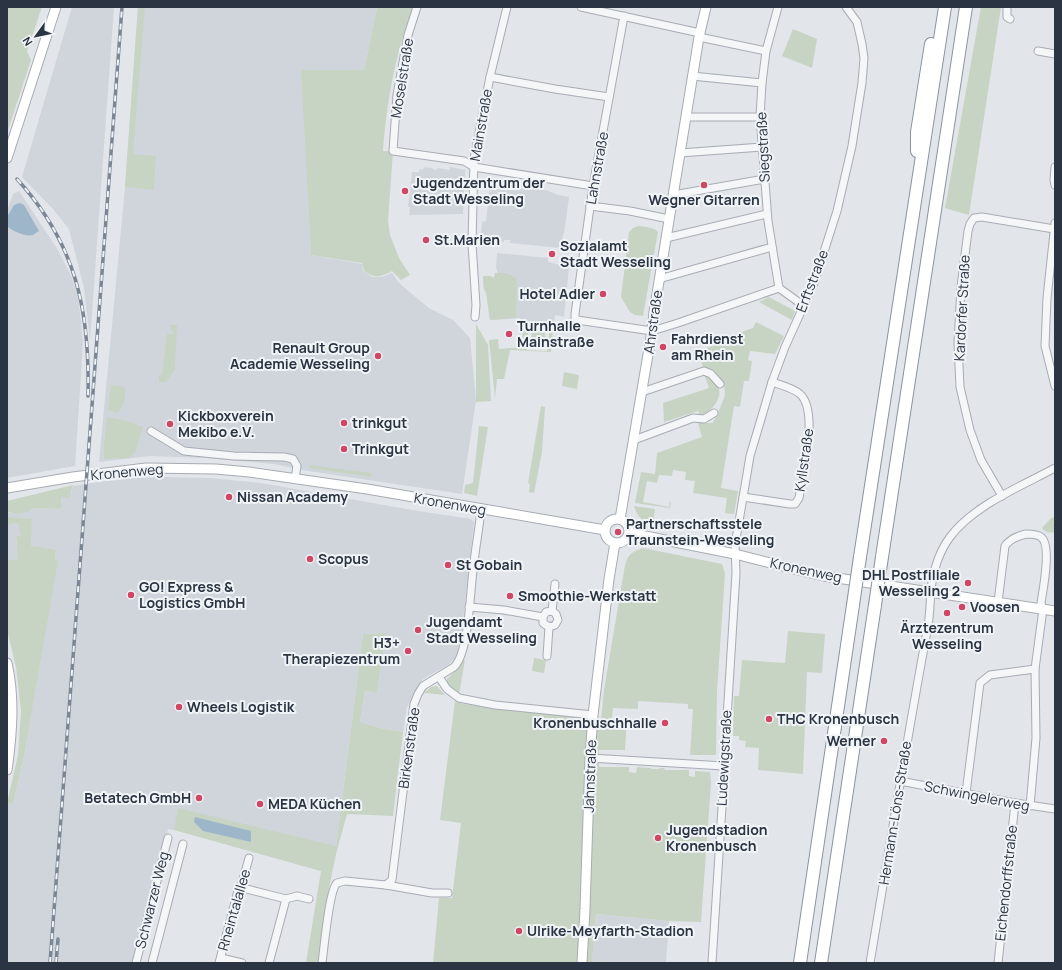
<svg xmlns="http://www.w3.org/2000/svg" width="1062" height="970" font-family="Manrope,sans-serif">
<style>
.built{fill:#d0d5dc}
.green{fill:#c8d4c3}
.water{fill:#9db6ca}
.lines{fill:none;stroke-linecap:round;stroke-linejoin:round}
.street-casing{stroke:#a7acb4;stroke-width:9}
.secondary-casing{stroke:#a7acb4;stroke-width:11}
.highway-casing{stroke:#8994a1;stroke-width:14}
.street{stroke:#f4f6f8;stroke-width:7}
.secondary{stroke:#fff;stroke-width:9}
.highway{stroke:#fff;stroke-width:12}
.rail-casing{stroke:#7b8694;stroke-width:3.5}
.rail{stroke:#f1f4f7;stroke-width:2;stroke-dasharray:6;stroke-linecap:butt}
.highway-bridge-casing{stroke:#8994a1;stroke-width:14;stroke-linecap:butt}
.highway-bridge{stroke:#fff;stroke-width:12}
.poi-dot{fill:#cf4765;stroke:#f1f4f7;stroke-width:1.5}
.labels{text-anchor:middle;stroke-width:4;stroke-linejoin:round;paint-order:stroke}
.street-label{font-size:14px;fill:#2a3442;stroke:#f1f4f7}
.poi-label{font-size:14px;font-weight:bold;fill:#2a3442;stroke:#f1f4f7;text-anchor:start}
</style>
<rect width="100%" height="100%" fill="#e2e5ea"/>
<g class="built">
<path d="M72 7H114L90 341 84 288 69 229 53 209 22 177Z"/>
<path d="M138 7H377L364 70H302L311 255 362 264 363 271 372 277H382L392 273 399 283 418 299 429 308 453 320 470 338 476 400 462 494 308 471 274 464 206 458 150 456 99 462 125 188Z"/>
<path d="M424 167 432 168 433 169 437 170V168L449 170 450 167 465 170 463 214 409 215 410 207H408L412 172H419L420 169 423 170Z"/>
<path d="M490 188 503 190 529 188 546 190 558 195 569 197 564 234H563L561 248 510 243V240H504V242L484 240 481 236 482 222 486 221Z"/>
<path d="M19 191 58 250 71 276 77 293 80 312 83 342 82 359 75 466 7 478V211L13 194Z"/>
<path d="M497 253 548 258V262L569 267 564 317 555 315 554 325 521 323 520 318 490 320 486 292 484 290 483 276H490L494 278 495 273H497V269H496Z"/>
<path d="M160 477 210 478 261 483 412 510 471 519 474 522 462 630 458 650 455 658 448 665 423 679 407 707 403 732 375 727 360 723 365 691 377 693 386 633 363 634 336 846 321 871 174 830 168 829 135 963H7V803L13 804 24 756 57 562 55 560 56 553 53 549 30 547 32 519 9 518 7 517V512L9 513 28 512 34 508 59 509 62 506 61 497 71 493 73 486 98 482 136 478Z"/>
<path d="M18 523 20 536 16 537 18 559 7 560V525Z"/>
<path d="M596 914 669 921 666 963H592Z"/>
</g>
<g class="green">
<path d="M7 7H42L27 51 31 60 7 133Z"/>
<path d="M138 7H145L133 154 156 156 154 190 125 187Z"/>
<path d="M377 7H413C395 56 387 99 383 151H393L388 221 390 235 399 258 410 275 401 280 392 271C380 277 375 279 364 271L362 263 311 255 301 70H364Z"/>
<path d="M981 7H1001L969 215 945 208Z"/>
<path d="M793 29 817 39 812 68 782 56Z"/>
<path d="M638 226C645 227 654 227 658 232L643 316 635 315 630 312 621 297 629 232 633 228Z"/>
<path d="M495 273H507L517 279 516 318 490 320 486 292 484 290 483 276H490L494 278Z"/>
<path d="M769 297 795 311 792 320 759 302Z"/>
<path d="M756 322 784 336 775 354 750 351 748 360 752 361 749 381H744L740 407 734 406 721 488 738 491 734 514 725 513 727 498 693 493 695 481 685 480 686 472 673 470 672 476 659 475 657 483 647 481 643 502 669 507 670 502H671L670 508 635 503 641 472 655 474 657 453 702 437 698 423H713C716 417 725 398 725 393 726 381 711 371 703 367L698 351 724 342 721 339 753 328Z"/>
<path d="M521 323H529L527 350 547 351 550 327H553L551 352 510 350 504 379H497L495 398 489 340 498 339 499 349 524 347Z"/>
<path d="M476 324 488 345 491 401 476 402Z"/>
<path d="M170 325H177L175 369 166 382H159V375L162 374 167 334H173L174 333 172 332Z"/>
<path d="M532 326 546 327 544 348 531 347Z"/>
<path d="M564 372 579 375 577 389 562 386Z"/>
<path d="M704 374H707C710 377 714 380 716 383 726 396 712 412 700 416L698 411 664 422 663 403 709 388Z"/>
<path d="M111 385 121 386 125 388C126 397 124 407 117 413L108 410Z"/>
<path d="M541 406 545 407 542 452 534 493 529 492 530 484 528 483Z"/>
<path d="M107 417 127 421 143 427 135 453 128 458 104 459V444Z"/>
<path d="M479 426 488 427 477 496 464 493 465 485 473 483Z"/>
<path d="M309 465 372 473 371 477 309 468Z"/>
<path d="M73 485 69 498 61 497 62 506 59 509 34 508 28 512 17 514 7 512V501Z"/>
<path d="M634 506 655 509 653 525C642 522 637 516 634 506Z"/>
<path d="M7 517 32 519 31 546 53 549 56 551 55 560 58 561 24 756 13 804 7 803 18 755 21 711 16 667 7 630V560L18 559 16 536H20L18 523 7 525Z"/>
<path d="M1055 517V532C1049 533 1046 533 1042 528L1051 518Z"/>
<path d="M643 548 722 564 725 573 717 692 716 755H690L693 709H688V704L638 701V709L613 708 612 718 627 719 625 750H599V767H629V772L636 773 637 767 651 768V769H659L660 768H664L665 770H689V776L695 777V771L710 772 711 783 701 922 669 921 596 914 592 963H433L439 898H452L461 823 440 820 455 701 463 704 601 720 604 690 625 565C629 553 632 552 643 548Z"/>
<path d="M788 631 825 634 822 673 807 672 803 774 758 770 759 748 745 747 746 741 739 740V736H733L734 696H739L742 660 785 663Z"/>
<path d="M386 633 377 693 365 691 360 722 375 727 403 732 393 816 347 814 336 854 328 893 321 963H306L321 871 174 830 178 808 336 846 363 634Z"/>
<path d="M534 658 546 660 544 673 532 671Z"/>
<path d="M462 660H465L459 694C453 690 446 687 447 679L461 665Z"/>
<path d="M437 686 445 695 424 693 431 687Z"/>
</g>
<g class="water">
<path d="M20 203 24 205 39 231C37 232 35 234 33 235 25 237 12 231 7 226V217L14 205Z"/>
<path d="M195 817 251 831V842L203 831 194 822Z"/>
</g>
<g class="lines">
<g class="street-casing">
<g id="street">
<path d="M417 7 408 35 397 95 393 151 464 161 474 167 593 186"/>
<path d="M581 7 700 33"/>
<path d="M778 7 766 51 762 83 760 117 768 221 779 288"/>
<path d="M1007 7V17L1010 19"/>
<path d="M624 16 593 186 575 314V318L577 320 652 331 678 323 779 288 804 306"/>
<path d="M699 37 766 51"/>
<path d="M1038 51 1055 54"/>
<path d="M692 76 762 83"/>
<path d="M490 77 555 89 609 97"/>
<path d="M686 117H760"/>
<path d="M680 153 762 147"/>
<path d="M1055 167 1054 180 1055 185"/>
<path d="M673 195 765 179"/>
<path d="M590 206 630 211 669 219"/>
<path d="M1055 223 1047 298 1045 346 1055 386"/>
<path d="M666 238 767 214"/>
<path d="M659 279 772 247"/>
<path d="M475 317 476 305 472 244 474 159 490 77 507 7"/>
<path d="M642 392 704 371 711 374 720 384"/>
<path d="M151 431 184 451 234 456 284 457 293 459 297 466 295 479"/>
<path d="M634 440 693 418 704 419 714 413"/>
<path d="M1002 496 981 460 970 430 960 387 958 343 961 287 968 231 970 224 974 218 982 217 1054 229"/>
<path d="M743 497 790 504H795L799 498C803 474 819 411 800 394 793 388 781 385 772 382"/>
<path d="M998 602 1005 546C1010 539 1017 536 1026 534 1030 534 1037 534 1041 537 1052 545 1043 590 1041 603L1043 609 1035 669 1036 738 1030 806"/>
<path d="M469 607 504 610 543 617 546 612 552 611 556 614 558 620 555 625 549 627 543 623V617"/>
<path d="M552 611 555 584"/>
<path d="M547 656 549 627"/>
<path d="M439 677 447 689 459 698 495 705 593 715"/>
<path d="M590 758 724 766"/>
<path d="M900 781 1015 803 1055 809"/>
<path d="M966 793 980 683 990 675 1035 669"/>
<path d="M386 885 392 880 414 704 418 694 423 686 454 667C469 653 470 592 473 571 475 550 479 530 481 510"/>
<path d="M239 887 286 899 269 963"/>
<path d="M286 899 297 896 309 899"/>
<path d="M221 958 242 963"/>
<path d="M136 963 168 838"/>
<path d="M152 963 183 844"/>
<path d="M219 963 239 887 242 883 249 858"/>
<path d="M322 963C324 949 329 890 337 883L345 881 386 885 432 893H448"/>
<path d="M712 963 724 776V766L736 573 735 545 750 456 772 382 785 347 814 283 837 211 852 146 857 114 862 83 864 58 862 44 857 22 846 7"/>
<path d="M870 963C889 851 907 738 928 626 930 614 930 602 931 590 933 572 939 552 950 537 973 506 1021 486 1055 468"/>
<path d="M998 963 1015 803"/>
</g>
</g>
<g class="secondary-casing">
<g id="secondary">
<path d="M7 158 56 7"/>
<path d="M7 488 73 477 146 468 216 469 249 472 367 489 605 530"/>
<circle cx="617" cy="531" r="12"/>
<path d="M620 519 652 331 654 312 699 37 706 7"/>
<path d="M630 533 735 554 802 571 824 576 1055 611"/>
<path d="M7 663C15 698 12 735 7 770"/>
<path d="M582 963 585 909 590 758 593 715 609 579 615 543"/>
</g>
</g>
<g class="highway-casing">
<g id="highway">
<path d="M917 151V132L931 44"/>
<path d="M860 557 945 7"/>
<path d="M882 557 966 7"/>
<path d="M800 963 853 605"/>
<path d="M821 963 875 605"/>
</g>
</g>
<use href="#street" class="street"/>
<use href="#secondary" class="secondary"/>
<use href="#highway" class="highway"/>
<g class="rail-casing">
<g id="rail">
<path d="M17 179C76 244 90 310 88 396"/>
<path d="M50 963 122 7"/>
<path d="M56 963 58 939"/>
</g>
</g>
<use href="#rail" class="rail"/>
<g class="highway-bridge-casing">
<g id="highway-bridge">
<path d="M853 605 860 557"/>
<path d="M875 605 882 557"/>
</g>
</g>
<use href="#highway-bridge" class="highway-bridge"/>
</g>
<g class="poi-dot">
<circle cx="704" cy="185" r="4"/>
<circle cx="405" cy="191" r="4"/>
<circle cx="426" cy="240" r="4"/>
<circle cx="552" cy="254" r="4"/>
<circle cx="603" cy="294" r="4"/>
<circle cx="509" cy="334" r="4"/>
<circle cx="663" cy="347" r="4"/>
<circle cx="378" cy="356" r="4"/>
<circle cx="344" cy="423" r="4"/>
<circle cx="170" cy="424" r="4"/>
<circle cx="344" cy="449" r="4"/>
<circle cx="229" cy="497" r="4"/>
<circle cx="618" cy="532" r="4"/>
<circle cx="310" cy="559" r="4"/>
<circle cx="448" cy="565" r="4"/>
<circle cx="968" cy="583" r="4"/>
<circle cx="131" cy="595" r="4"/>
<circle cx="510" cy="596" r="4"/>
<circle cx="962" cy="607" r="4"/>
<circle cx="947" cy="613" r="4"/>
<circle cx="418" cy="630" r="4"/>
<circle cx="408" cy="651" r="4"/>
<circle cx="179" cy="707" r="4"/>
<circle cx="769" cy="719" r="4"/>
<circle cx="665" cy="723" r="4"/>
<circle cx="884" cy="741" r="4"/>
<circle cx="199" cy="798" r="4"/>
<circle cx="260" cy="804" r="4"/>
<circle cx="658" cy="838" r="4"/>
<circle cx="519" cy="931" r="4"/>
</g>
<g class="labels">
<g class="street-label">
<text transform="translate(402 78) rotate(-81)" y="5">Moselstraße</text>
<text transform="translate(481 125) rotate(-80)" y="5">Mainstraße</text>
<text transform="translate(763 147) rotate(-93)" y="5">Siegstraße</text>
<text transform="translate(597 168) rotate(-80)" y="5">Lahnstraße</text>
<text transform="translate(812 281) rotate(-69)" y="5">Erftstraße</text>
<text transform="translate(962 308) rotate(-87)" y="5">Kardorfer Straße</text>
<text transform="translate(653 322) rotate(-82)" y="5">Ahrstraße</text>
<text transform="translate(804 460) rotate(-82)" y="5">Kyllstraße</text>
<text transform="translate(127 472) rotate(-5)" y="5">Kronenweg</text>
<text transform="translate(450 504) rotate(10)" y="5">Kronenweg</text>
<text transform="translate(806 570) rotate(12)" y="5">Kronenweg</text>
<text transform="translate(409 748) rotate(-82)" y="5">Birkenstraße</text>
<text transform="translate(724 758) rotate(-87)" y="5">Ludewigstraße</text>
<text transform="translate(590 776) rotate(-88)" y="5">Jahnstraße</text>
<text transform="translate(977 796) rotate(11)" y="5">Schwingelerweg</text>
<text transform="translate(895 813) rotate(-81)" y="5">Hermann-Löns-Straße</text>
<text transform="translate(1006 883) rotate(-84)" y="5">Eichendorffstraße</text>
<text transform="translate(152 900) rotate(-76)" y="5">Schwarzer Weg</text>
<text transform="translate(234 910) rotate(-74)" y="5">Rheintalallee</text>
</g>
<g class="poi-label">
<text x="413" y="188">Jugendzentrum der<tspan x="413" dy="16">Stadt Wesseling</tspan></text>
<text x="704" y="205" text-anchor="middle">Wegner Gitarren</text>
<text x="434" y="245">St.Marien</text>
<text x="560" y="251">Sozialamt<tspan x="560" dy="16">Stadt Wesseling</tspan></text>
<text x="595" y="299" text-anchor="end">Hotel Adler</text>
<text x="517" y="331">Turnhalle<tspan x="517" dy="16">Mainstraße</tspan></text>
<text x="671" y="344">Fahrdienst<tspan x="671" dy="16">am Rhein</tspan></text>
<text x="370" y="353" text-anchor="end">Renault Group<tspan x="370" dy="16">Academie Wesseling</tspan></text>
<text x="178" y="421">Kickboxverein<tspan x="178" dy="16">Mekibo e.V.</tspan></text>
<text x="352" y="428">trinkgut</text>
<text x="352" y="454">Trinkgut</text>
<text x="237" y="502">Nissan Academy</text>
<text x="626" y="529">Partnerschaftsstele<tspan x="626" dy="16">Traunstein-Wesseling</tspan></text>
<text x="318" y="564">Scopus</text>
<text x="456" y="570">St Gobain</text>
<text x="960" y="580" text-anchor="end">DHL Postfiliale<tspan x="960" dy="16">Wesseling 2</tspan></text>
<text x="139" y="592">GO! Express &amp;<tspan x="139" dy="16">Logistics GmbH</tspan></text>
<text x="518" y="601">Smoothie-Werkstatt</text>
<text x="970" y="612">Voosen</text>
<text x="426" y="627">Jugendamt<tspan x="426" dy="16">Stadt Wesseling</tspan></text>
<text x="947" y="633" text-anchor="middle">Ärztezentrum<tspan x="947" dy="16">Wesseling</tspan></text>
<text x="400" y="648" text-anchor="end">H3+<tspan x="400" dy="16">Therapiezentrum</tspan></text>
<text x="187" y="712">Wheels Logistik</text>
<text x="777" y="724">THC Kronenbusch</text>
<text x="657" y="728" text-anchor="end">Kronenbuschhalle</text>
<text x="876" y="746" text-anchor="end">Werner</text>
<text x="191" y="803" text-anchor="end">Betatech GmbH</text>
<text x="268" y="809">MEDA Küchen</text>
<text x="666" y="835">Jugendstadion<tspan x="666" dy="16">Kronenbusch</tspan></text>
<text x="527" y="936">Ulrike-Meyfarth-Stadion</text>
</g>
</g>
<rect width="1062" height="970" fill="none" stroke="#2a3442" stroke-width="16"/>
<g transform="translate(36 36) rotate(237)" stroke="#f1f4f7" stroke-width="3" paint-order="stroke">
<path d="M0-3L7 15L0 10L-7 15Z" fill="#2a3442"/>
<text y="-6" font-size="11" font-weight="bold" text-anchor="middle" fill="#2a3442">N</text>
</g>
</svg>
